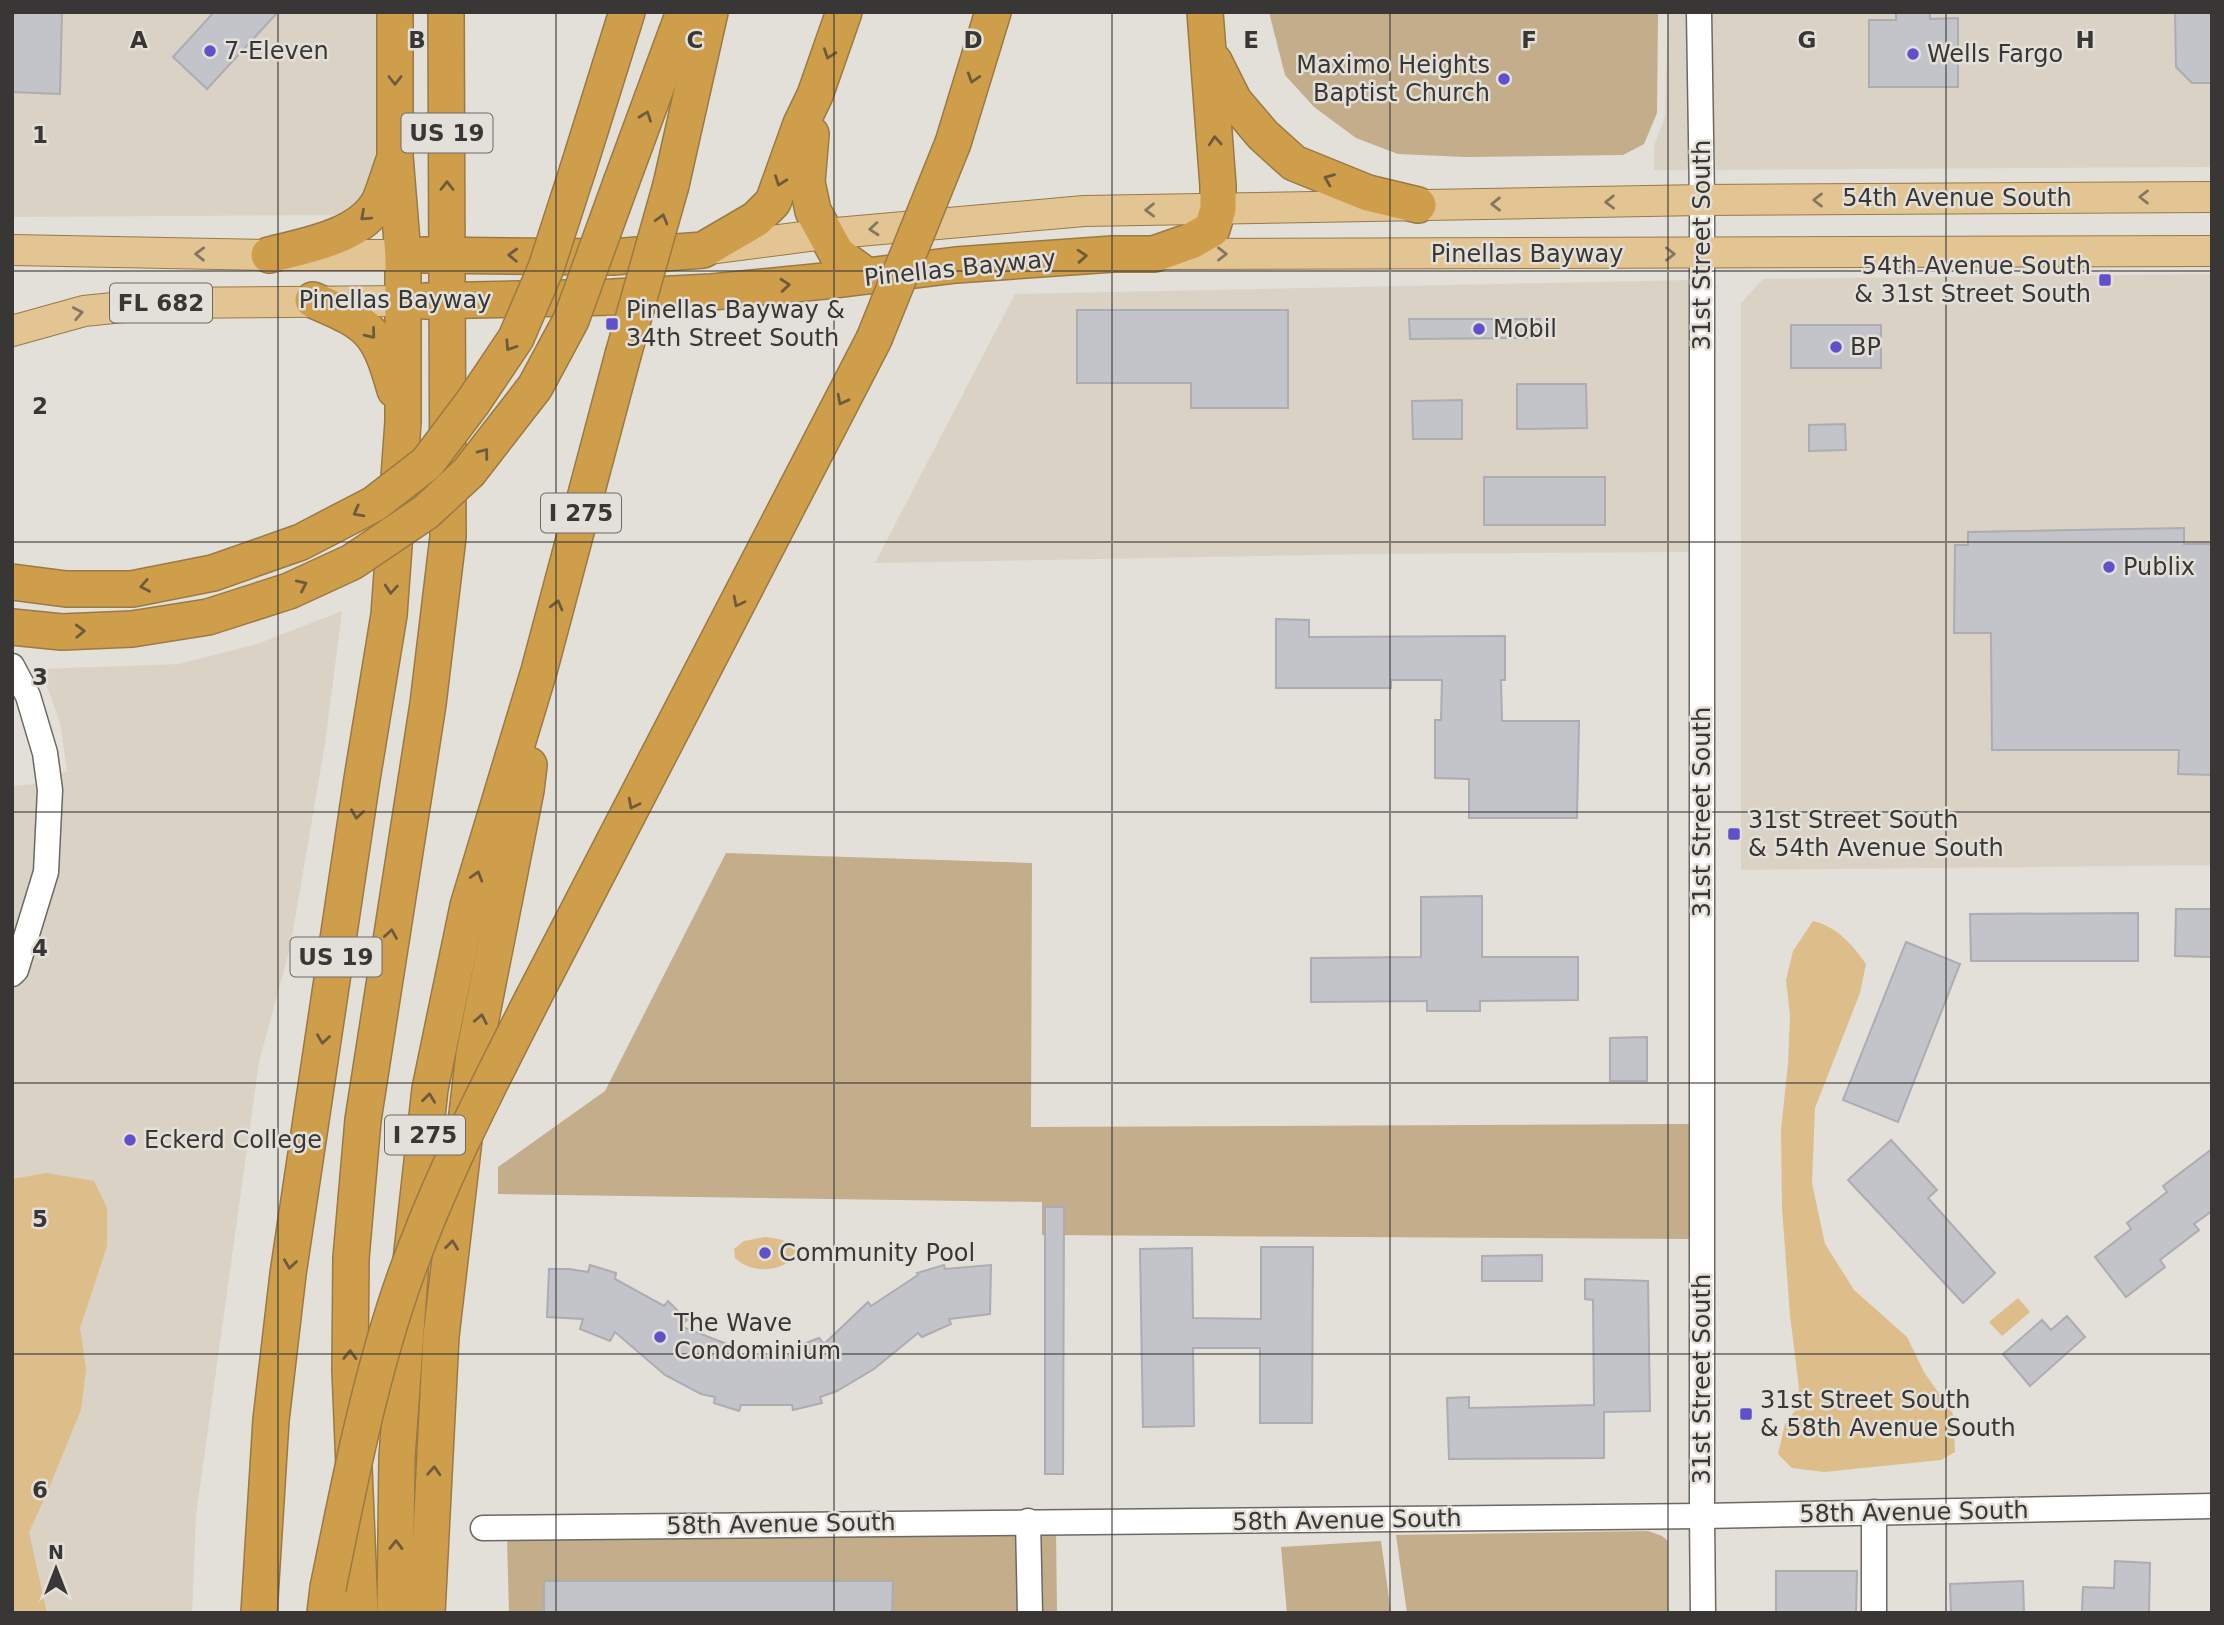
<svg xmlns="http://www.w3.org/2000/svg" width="2224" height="1625" font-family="'DejaVu Sans',sans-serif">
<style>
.built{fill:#dad2c5}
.green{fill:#c3ad8a}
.water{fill:#ddbd8a}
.building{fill:#c3c3ca;stroke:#acacb2;stroke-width:2}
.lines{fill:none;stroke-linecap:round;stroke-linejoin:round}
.minor-casing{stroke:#6c6963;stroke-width:27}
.major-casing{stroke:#9a7a43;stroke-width:32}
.highway-casing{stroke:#9a7a43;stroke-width:38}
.minor{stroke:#fff;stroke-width:24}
.major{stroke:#e2c593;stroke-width:30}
.highway{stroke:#cf9e4b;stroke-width:35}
.highway-bridge-casing{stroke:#9a7a43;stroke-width:38;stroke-linecap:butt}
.highway-bridge{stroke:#cf9e4b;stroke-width:35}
.oneway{stroke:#6e5b3d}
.oneway2{stroke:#85775f}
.grid{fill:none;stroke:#393735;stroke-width:2;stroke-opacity:0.55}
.poi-dot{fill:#5f51ca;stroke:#e3dfd9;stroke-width:2.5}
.labels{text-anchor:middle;stroke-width:5;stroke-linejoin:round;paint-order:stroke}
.shield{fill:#e3dfd9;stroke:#6c6966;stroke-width:2}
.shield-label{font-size:23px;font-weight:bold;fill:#393735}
.poi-label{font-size:24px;fill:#393735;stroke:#e3dfd9;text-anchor:start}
.street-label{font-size:24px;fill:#393735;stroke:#e3dfd9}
.grid-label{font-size:23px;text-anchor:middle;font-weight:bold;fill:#393735;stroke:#e3dfd9;stroke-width:5;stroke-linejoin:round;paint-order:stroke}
</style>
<rect width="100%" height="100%" fill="#e3dfd9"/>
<g class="built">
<path d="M12 12H384V156L370 196 348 215 12 217Z"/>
<path d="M1668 12H1688L1691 170H1654V146L1665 117Z"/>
<path d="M1709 12H2212V167L1713 170Z"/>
<path d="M2212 274V865L1741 870V303L1763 279Z"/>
<path d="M1692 280V552L1368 554 875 563 1015 294Z"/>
<path d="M342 611 325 744 290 948 259 1062 196 1515 192 1613H12V786L35 784 67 771 60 723 41 669 179 664 257 644Z"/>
</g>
<g class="green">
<path d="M1269 12H1658L1657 113 1644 144 1623 155 1465 157 1398 154 1356 138 1314 107 1285 75Z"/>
<path d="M726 853 1032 863 1031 1127 1691 1124V1239L1042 1235V1202L498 1194V1167L605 1091Z"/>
<path d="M1648 1531 1662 1536 1668 1541V1613H1407L1396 1535Z"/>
<path d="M1039 1533H1056L1057 1613H1040Z"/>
<path d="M1017 1534 1019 1613H509L507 1540Z"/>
<path d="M1381 1541 1391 1613H1287L1281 1547Z"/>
</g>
<g class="water">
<path d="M1813 921C1837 927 1852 944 1866 964L1860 993 1815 1108 1812 1183 1825 1244 1854 1290 1907 1337 1924 1372 1953 1414 1955 1452 1941 1460 1824 1472 1792 1468 1778 1454 1785 1424 1797 1408 1799 1388 1790 1315 1782 1208 1781 1129 1788 1064 1790 1016 1786 980 1793 951Z"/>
<path d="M46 1173 94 1181 107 1208V1246L80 1328 86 1369 81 1410 46 1495 29 1532 47 1613H12V1179Z"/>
<path d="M765 1237C835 1244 768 1290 735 1258L734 1249 744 1241Z"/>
<path d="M2018 1298 2030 1312 2002 1336 1989 1322Z"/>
</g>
<g class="building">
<path d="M12 12H62L60 94 12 92Z"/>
<path d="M214 12H278L207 89 173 57Z"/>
<path d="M1896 12H1930V19L1958 18V87H1869V20H1896Z"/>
<path d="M2175 12H2212V83H2192L2176 67Z"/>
<path d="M1077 310H1288V408H1191V383H1077Z"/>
<path d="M1409 319H1540V338L1410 339Z"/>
<rect x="1791" y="325" width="90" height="43"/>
<path d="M1517 384H1586L1587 428 1517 429Z"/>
<path d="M1462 400V439H1413L1412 401Z"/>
<path d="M1845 424 1846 450 1809 451V425Z"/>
<rect x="1484" y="477" width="121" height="48"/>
<path d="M2184 528V544H2212V775L2178 774 2179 750H1992L1991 633H1954L1955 545H1968V532Z"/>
<path d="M1276 619 1309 620V637L1505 636V680H1501L1502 721H1579L1577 818H1469V779L1435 778V720H1441L1442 680H1391V688H1276Z"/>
<path d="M1482 896V957H1578V1000L1480 1001V1011H1427V1001L1311 1002V958L1421 957V897Z"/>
<path d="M2176 909H2212V957L2175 956Z"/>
<path d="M2138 913V961H1971L1970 914Z"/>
<path d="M1906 942 1960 964 1898 1122 1843 1100Z"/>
<path d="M1647 1037V1081H1610V1038Z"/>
<path d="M1891 1140 1937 1190 1928 1198 1995 1273 1963 1303 1848 1180Z"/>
<path d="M2212 1149V1211L2194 1224 2199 1230 2160 1260 2165 1267 2126 1297 2095 1257 2131 1229 2127 1223 2167 1192 2163 1186Z"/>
<path d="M1045 1207H1064L1063 1474H1045Z"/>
<path d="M1261 1247H1313L1312 1423H1260V1348H1193L1194 1426 1143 1427 1140 1249 1192 1248 1193 1318 1261 1319Z"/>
<path d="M1542 1255V1281H1482V1256Z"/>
<path d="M590 1265 616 1273 615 1279 664 1306 668 1301 687 1320 680 1326 740 1349V1354L759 1357 798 1356 795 1347 819 1338 824 1344 868 1302 871 1306 918 1275 917 1273 944 1265 945 1269 991 1265 990 1314 949 1319 951 1324 922 1337 918 1333 874 1369 837 1391 820 1397 822 1403 793 1410 792 1405H741L739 1411 714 1403 715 1397 701 1394 665 1375 615 1332 610 1341 580 1329 583 1319 547 1317 549 1269H569L588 1272Z"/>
<path d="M1585 1279 1648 1281 1650 1411 1604 1412V1458L1449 1459 1447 1398 1469 1397V1408L1594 1405 1593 1300 1585 1299Z"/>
<path d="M2067 1316 2085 1337 2030 1386 2003 1354 2042 1320 2051 1330Z"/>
<path d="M2115 1561 2150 1563 2149 1613 2082 1612 2083 1587 2114 1588Z"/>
<path d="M1776 1571H1857L1856 1613H1776Z"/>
<path d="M544 1581H893L892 1613H544Z"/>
<path d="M2023 1581 2024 1613H1951L1950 1584Z"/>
</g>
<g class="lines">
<g class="minor-casing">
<g id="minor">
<path d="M1699 12 1702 200V1516L1703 1613"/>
<path d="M12 666 28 696 45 753 50 790 46 872 16 970 12 974"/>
<path d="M1874 1512V1613"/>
<path d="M1028 1521 1030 1613"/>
<path d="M483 1528 1702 1516 2212 1506"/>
</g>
</g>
<g class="major-casing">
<g id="major">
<path d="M710 249 825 234 1084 211 1702 200 2212 197"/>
<path d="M12 250 269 255H403"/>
<path d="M1164 254 2212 251"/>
<path d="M12 331 84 311 161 303 404 301"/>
</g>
</g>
<g class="highway-casing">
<g id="highway">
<path d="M1214 61 1234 101 1263 135 1294 163 1368 193 1418 205"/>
<path d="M811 134 807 182 813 211 837 254 867 276"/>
<path d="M953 143 993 12"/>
<path d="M578 169 627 12"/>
<path d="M622 180 684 12"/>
<path d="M671 185 710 12"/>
<path d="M269 255C304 246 362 237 380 200 385 188 389 175 393 163"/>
<path d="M424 255 612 257 703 250 756 219 773 202 801 124 815 95 844 12"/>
<path d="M313 300C369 324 378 329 395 390"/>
<path d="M425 301 613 297 712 292 835 280 956 265 1113 254H1154L1191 241 1212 229 1218 209V186L1205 12"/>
<path d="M534 996 874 339"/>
<path d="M259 1613 271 1420 288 1274 362 779 389 615 403 422V255L395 156V12"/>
<path d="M325 1613 328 1588"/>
<path d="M360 1613 350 1370 351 1258 363 1120 428 704 448 537 446 12"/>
<path d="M395 1613 397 1457 411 1261 430 1089 468 906 539 671 623 355"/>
<path d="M427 1613 441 1336 474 1054 526 790 529 765"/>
</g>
</g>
<use href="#minor" class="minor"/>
<use href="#major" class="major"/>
<use href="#highway" class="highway"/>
<g class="highway-bridge-casing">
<g id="highway-bridge">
<path d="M874 339 953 143"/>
<path d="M623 355 671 185"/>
<path d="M12 582 66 589H132L213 573 301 542 374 504 427 463 473 402 516 338 546 268 578 169"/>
<path d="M12 627 62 632 132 629 208 617 289 591 352 562 426 512 469 472 535 387 571 320 622 180"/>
<path d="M328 1588C347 1495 365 1401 394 1310 429 1200 482 1098 534 996"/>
</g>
</g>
<use href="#highway-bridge" class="highway-bridge"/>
</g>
<defs><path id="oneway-chevron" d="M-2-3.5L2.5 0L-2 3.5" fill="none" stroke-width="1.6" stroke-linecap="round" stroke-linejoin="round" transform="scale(1.75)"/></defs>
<g class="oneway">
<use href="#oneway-chevron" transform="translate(829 54) rotate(109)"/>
<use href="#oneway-chevron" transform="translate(973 78) rotate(107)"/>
<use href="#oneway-chevron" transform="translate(395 80) rotate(90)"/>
<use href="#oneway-chevron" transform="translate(646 116) rotate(-70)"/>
<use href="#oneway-chevron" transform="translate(1215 141) rotate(-94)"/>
<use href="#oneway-chevron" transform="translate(1329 179) rotate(-158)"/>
<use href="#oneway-chevron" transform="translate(780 181) rotate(110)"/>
<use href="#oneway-chevron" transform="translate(447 186) rotate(-90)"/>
<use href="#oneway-chevron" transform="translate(365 216) rotate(138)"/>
<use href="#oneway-chevron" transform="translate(662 219) rotate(-74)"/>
<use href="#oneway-chevron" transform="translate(513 255) rotate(-178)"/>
<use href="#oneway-chevron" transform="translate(1082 256) rotate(-4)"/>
<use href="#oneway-chevron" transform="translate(785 285) rotate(-5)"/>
<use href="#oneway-chevron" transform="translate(371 334) rotate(51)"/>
<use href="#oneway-chevron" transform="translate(510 346) rotate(123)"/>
<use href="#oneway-chevron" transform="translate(842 400) rotate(117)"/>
<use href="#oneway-chevron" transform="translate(484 453) rotate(-53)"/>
<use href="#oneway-chevron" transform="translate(358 512) rotate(152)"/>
<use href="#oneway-chevron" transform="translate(302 585) rotate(-25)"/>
<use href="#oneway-chevron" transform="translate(145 586) rotate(169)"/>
<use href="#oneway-chevron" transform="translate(391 589) rotate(94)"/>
<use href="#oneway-chevron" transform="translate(738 602) rotate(117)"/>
<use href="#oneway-chevron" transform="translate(557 605) rotate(-75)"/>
<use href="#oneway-chevron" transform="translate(80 631) rotate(-2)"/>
<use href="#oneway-chevron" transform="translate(633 804) rotate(117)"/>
<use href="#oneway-chevron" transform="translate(357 814) rotate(98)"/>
<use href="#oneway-chevron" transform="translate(477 876) rotate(-73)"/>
<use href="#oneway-chevron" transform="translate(391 934) rotate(-81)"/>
<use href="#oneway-chevron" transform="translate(481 1019) rotate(-79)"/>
<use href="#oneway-chevron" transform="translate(323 1039) rotate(98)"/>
<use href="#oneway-chevron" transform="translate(429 1098) rotate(-83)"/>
<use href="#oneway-chevron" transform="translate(452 1245) rotate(-83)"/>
<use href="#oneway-chevron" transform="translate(290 1264) rotate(98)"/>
<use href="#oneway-chevron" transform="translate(350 1355) rotate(-89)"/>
<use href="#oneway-chevron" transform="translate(434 1471) rotate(-87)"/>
<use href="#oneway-chevron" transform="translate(396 1545) rotate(-89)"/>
</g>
<g class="oneway2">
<use href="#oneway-chevron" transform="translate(2144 197) rotate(180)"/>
<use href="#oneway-chevron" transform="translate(1818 200) rotate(180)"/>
<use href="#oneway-chevron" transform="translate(1610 202) rotate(179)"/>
<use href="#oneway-chevron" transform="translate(1496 204) rotate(179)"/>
<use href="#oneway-chevron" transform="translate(1150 210) rotate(179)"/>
<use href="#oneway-chevron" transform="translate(874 229) rotate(175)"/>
<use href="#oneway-chevron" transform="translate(200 254) rotate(-179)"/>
<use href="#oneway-chevron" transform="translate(1222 254)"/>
<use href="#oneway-chevron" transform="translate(1670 254)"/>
<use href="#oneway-chevron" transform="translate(78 313) rotate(-11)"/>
</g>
<path class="grid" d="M278 12V1613M556 12V1613M834 12V1613M1112 12V1613M1390 12V1613M1668 12V1613M1946 12V1613M12 271H2212M12 542H2212M12 812H2212M12 1083H2212M12 1354H2212"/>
<g class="poi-dot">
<circle cx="210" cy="51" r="7"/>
<circle cx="1913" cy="54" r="7"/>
<circle cx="1504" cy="79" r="7"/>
<rect x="2098" y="273" width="14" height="14" rx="3.5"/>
<rect x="605" y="317" width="14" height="14" rx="3.5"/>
<circle cx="1479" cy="329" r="7"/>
<circle cx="1836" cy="347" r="7"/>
<circle cx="2109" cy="567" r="7"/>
<rect x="1727" y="827" width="14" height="14" rx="3.5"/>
<circle cx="130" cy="1140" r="7"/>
<circle cx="765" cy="1253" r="7"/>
<circle cx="660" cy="1337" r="7"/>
<rect x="1739" y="1407" width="14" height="14" rx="3.5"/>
</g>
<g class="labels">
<g class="shield">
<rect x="401.5" y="113.5" width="91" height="39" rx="5"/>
<rect x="110" y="283.5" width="102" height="39" rx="5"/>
<rect x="541" y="493.5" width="80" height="39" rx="5"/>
<rect x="290.5" y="937.5" width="91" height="39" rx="5"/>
<rect x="385" y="1115.5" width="80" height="39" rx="5"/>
</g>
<g class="shield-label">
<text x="447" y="141">US 19</text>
<text x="161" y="311">FL 682</text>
<text x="581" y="521">I 275</text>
<text x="336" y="965">US 19</text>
<text x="425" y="1143">I 275</text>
</g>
<g class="poi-label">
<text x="224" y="59">7-Eleven</text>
<text x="1927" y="62">Wells Fargo</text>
<text x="1490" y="73" text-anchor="end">Maximo Heights<tspan x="1490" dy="28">Baptist Church</tspan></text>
<text x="2091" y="274" text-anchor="end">54th Avenue South<tspan x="2091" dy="28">&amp; 31st Street South</tspan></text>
<text x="626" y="318">Pinellas Bayway &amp;<tspan x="626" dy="28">34th Street South</tspan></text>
<text x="1493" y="337">Mobil</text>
<text x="1850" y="355">BP</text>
<text x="2123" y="575">Publix</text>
<text x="1748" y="828">31st Street South<tspan x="1748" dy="28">&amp; 54th Avenue South</tspan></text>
<text x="144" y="1148">Eckerd College</text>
<text x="779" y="1261">Community Pool</text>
<text x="674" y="1331">The Wave<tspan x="674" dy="28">Condominium</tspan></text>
<text x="1760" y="1408">31st Street South<tspan x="1760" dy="28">&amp; 58th Avenue South</tspan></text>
</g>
<g class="street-label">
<text x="1957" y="206">54th Avenue South</text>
<text transform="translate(1702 245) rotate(-90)" y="8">31st Street South</text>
<text x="1527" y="262">Pinellas Bayway</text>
<text transform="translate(960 268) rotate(-6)" y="8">Pinellas Bayway</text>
<text x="395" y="308">Pinellas Bayway</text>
<text transform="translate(1702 812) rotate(-90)" y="8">31st Street South</text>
<text transform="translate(1702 1379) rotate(-90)" y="8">31st Street South</text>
<text transform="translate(1914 1512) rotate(-1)" y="8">58th Avenue South</text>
<text transform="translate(1347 1520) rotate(-1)" y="8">58th Avenue South</text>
<text transform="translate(781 1524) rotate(-1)" y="8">58th Avenue South</text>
</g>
</g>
<g class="grid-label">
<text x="139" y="48">A</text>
<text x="417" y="48">B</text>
<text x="695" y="48">C</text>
<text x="973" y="48">D</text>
<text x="1251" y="48">E</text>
<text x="1529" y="48">F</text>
<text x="1807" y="48">G</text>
<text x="2085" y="48">H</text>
<text x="40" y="143">1</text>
<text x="40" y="414">2</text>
<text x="40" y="685">3</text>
<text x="40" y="956">4</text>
<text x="40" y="1227">5</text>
<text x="40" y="1498">6</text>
</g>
<rect width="2224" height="1625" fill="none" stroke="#393735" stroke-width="28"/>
<g transform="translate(56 1569)" stroke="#e3dfd9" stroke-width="5" paint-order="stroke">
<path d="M0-5L12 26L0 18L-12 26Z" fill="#393735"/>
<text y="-10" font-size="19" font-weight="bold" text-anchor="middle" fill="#393735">N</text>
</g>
</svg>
